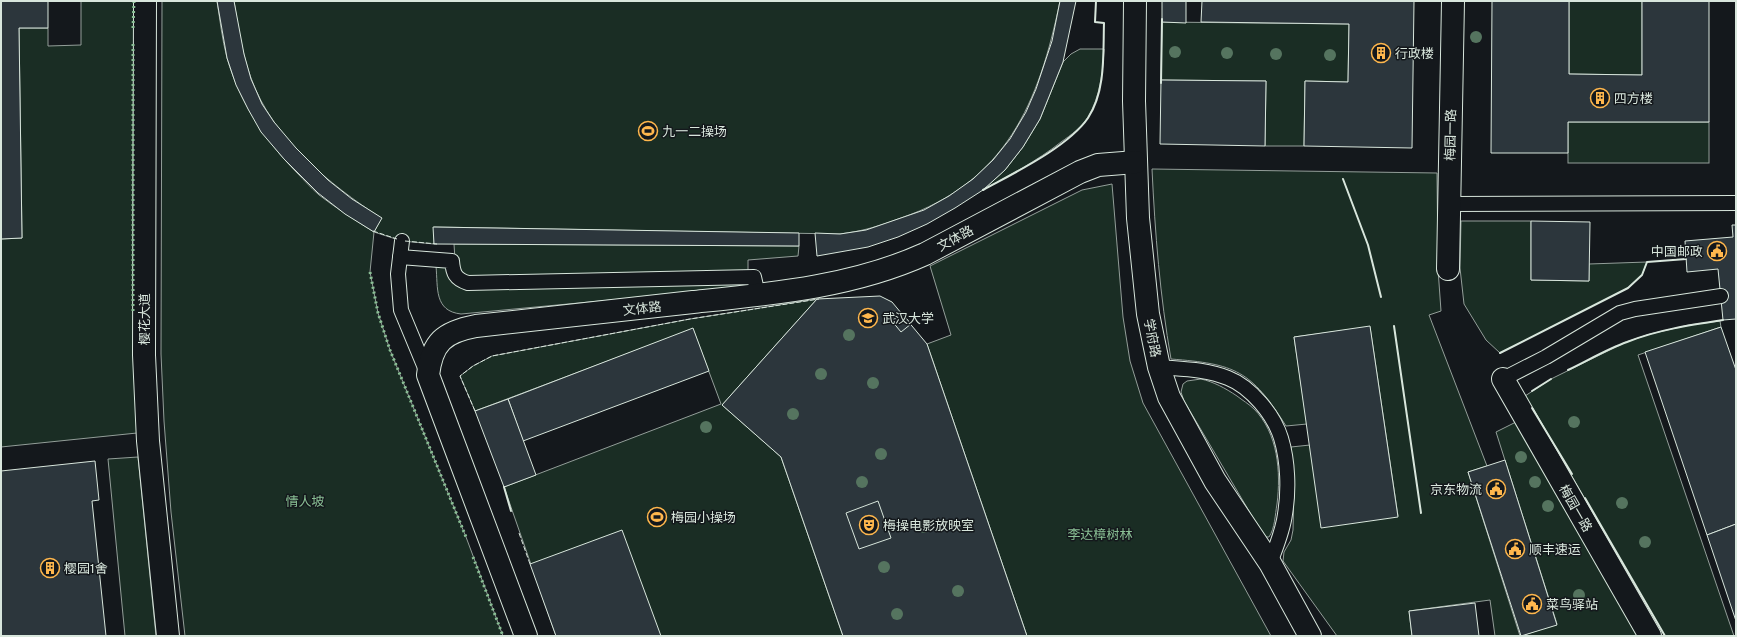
<svg xmlns="http://www.w3.org/2000/svg" width="1737" height="637" font-family="Overpass,'Noto Sans SC',sans-serif">
<style>
.green{fill:#1a2d24;stroke:#939e99}
.building{fill:#2c363c;stroke:#d8e6dc}
.lines{fill:none;stroke-linecap:round;stroke-linejoin:round}
.lane-casing{stroke:#d8e6dc;stroke-width:16}
.street-casing{stroke:#d8e6dc;stroke-width:24}
.lane{stroke:#14181c;stroke-width:14}
.street{stroke:#14181c;stroke-width:22}
.hedge{stroke:#8ac095;stroke-width:3;stroke-dasharray:2 3;stroke-linecap:butt}
.fence{stroke:#d8e6dc;stroke-width:1;stroke-dasharray:5 2;stroke-linecap:butt}
.wall{stroke:#d8e6dc;stroke-width:2}
.tree{fill:#55745f}
.labels{text-anchor:middle;stroke-width:3;stroke-linejoin:round;paint-order:stroke}
.poi-label{font-size:13px;fill:#d8e6dc;stroke:#14181c;text-anchor:start}
.street-label{font-size:13px;fill:#d8e6dc;stroke:#14181c}
.park-label{font-size:13px;fill:#8ac095;stroke:#14181c}
</style>
<rect width="100%" height="100%" fill="#14181c"/>
<g class="green">
<path d="M81 1H134C133 145 131 289 137 433L1 447V239L22 238 19 28H48V46L81 45Z"/>
<path d="M162 1H217C220 20 222 39 227 58 240 103 265 140 297 173 304 180 311 188 319 195 336 208 355 220 374 232L381 218C329 184 273 139 251 78 242 53 238 27 234 1H1060C1039 103 1006 182 901 218 879 226 864 231 840 234L434 227V244L402 241 374 232 370 272 378 313 390 350 466 537 503 636H185L171 512 164 421 161 354Z"/>
<path d="M1569 1H1642V75L1569 74Z"/>
<path d="M1162 22 1349 24 1348 82 1305 81 1304 146H1265L1266 81 1161 80Z"/>
<path d="M1080 49H1104C1103 72 1100 97 1088 117 1082 127 1071 135 1061 142 1037 161 1010 175 983 190L1005 170 1023 147 1040 119 1063 62 1071 54Z"/>
<rect x="1568" y="122" width="141" height="41"/>
<path d="M1152 169 1437 173 1438 269 1441 311 1429 315 1487 466 1468 472 1520 636H1495L1490 600 1409 611 1412 636H1337L1283 561 1284 552 1291 540 1293 530 1294 490 1291 447 1310 445 1398 516 1370 327 1294 337 1307 424 1286 426C1251 370 1235 364 1171 359 1160 296 1155 233 1152 169Z"/>
<path d="M1112 184 1123 317 1130 361 1143 403 1271 636H1027L927 344 951 335 930 266 1082 190Z"/>
<path d="M1461 221H1531V280L1589 281V264L1647 262 1642 275 1628 288 1500 353 1486 340 1464 304 1460 268Z"/>
<path d="M454 244 799 246 798 256 748 260V272L470 276 462 274 455 260Z"/>
<path d="M446 264 451 276 749 281 750 287 461 314C434 311 438 288 436 266Z"/>
<path d="M817 299 722 405 781 457 843 636H556L504 487 721 404 693 329 475 411 460 376 473 366 492 356 690 319Z"/>
<path d="M1720 321 1721 327 1638 355 1734 636H1665L1525 396 1551 379 1626 342 1650 334 1689 325Z"/>
<path d="M1201 379C1214 382 1225 388 1237 396 1242 400 1249 404 1254 409 1278 433 1281 472 1277 504 1275 515 1275 528 1269 537H1265L1262 533 1184 401 1181 392 1183 384 1187 381Z"/>
<path d="M1516 422 1642 636H1521L1557 624 1496 432Z"/>
<path d="M138 457 156 636H125L108 459Z"/>
</g>
<g class="building">
<path d="M1 1H48V28H19L22 238 1 239Z"/>
<path d="M217 1H234L244 54 251 79 262 104 274 122 296 148 328 180 352 199 382 218 374 232 345 214 318 193 284 159 261 132 248 109 236 85 227 58Z"/>
<path d="M1060 1H1076L1063 62 1040 119 1023 147 1005 170 983 190 955 208 927 224 898 237 868 247 817 256 815 233 840 234 866 230 924 210 949 196 973 179 993 160 1010 139 1026 112 1036 89 1052 41Z"/>
<path d="M1162 1H1186V23L1162 22Z"/>
<path d="M1202 1H1414L1412 148 1304 146 1305 81 1348 82 1349 24 1201 22Z"/>
<path d="M1492 1H1569V74L1642 75V1H1709V122H1568V153H1491Z"/>
<path d="M1161 80 1266 81 1265 146 1160 144Z"/>
<path d="M1531 221 1590 222 1589 281 1531 280Z"/>
<path d="M1732 225H1736V319L1723 320 1718 269 1687 272 1685 241 1733 237Z"/>
<path d="M433 227 799 233V246L434 244Z"/>
<path d="M880 296 892 302 927 344 1027 636H843L781 457 722 405 817 299Z"/>
<path d="M902 313 911 324 901 332 892 321Z"/>
<path d="M1370 326 1398 517 1321 528 1294 337Z"/>
<path d="M1721 327 1736 370V524L1707 535 1645 352Z"/>
<path d="M693 328 709 371 523 441 508 399Z"/>
<path d="M508 399 536 475 504 487 475 411Z"/>
<path d="M1505 460 1557 625 1521 636 1468 472Z"/>
<path d="M95 461 99 500 92 501 106 636H1V471Z"/>
<path d="M878 501 891 538 859 549 846 513Z"/>
<path d="M1736 524V621L1707 535Z"/>
<path d="M622 530 661 636H556L530 564Z"/>
<path d="M1475 603 1479 636H1412L1409 611Z"/>
</g>
<g class="lines">
<g class="lane-casing">
<g id="lane">
<path d="M1449 204 1736 203"/>
<path d="M402 241 398 274 401 310 428 375"/>
<path d="M400 257 452 261C453 273 455 279 468 283L754 277 758 295"/>
<path d="M1159 367C1182 369 1206 369 1228 378 1251 387 1274 415 1281 438 1288 461 1289 490 1285 514 1283 531 1276 547 1270 563"/>
<path d="M1503 379 1546 357 1620 313 1635 309 1721 296"/>
</g>
</g>
<g class="street-casing">
<g id="street">
<path d="M145 1 144 355 148 441 168 636"/>
<path d="M1135 1 1134 101 1138 218 1148 314 1159 367 1169 397 1215 481 1270 563 1310 636"/>
<path d="M1448 269 1453 1"/>
<path d="M1503 379 1650 636"/>
<path d="M526 636 428 375C432 342 444 332 476 326 549 318 621 310 693 302 771 294 852 287 925 254L1080 172 1098 165 1136 162"/>
</g>
</g>
<use href="#lane" class="lane"/>
<use href="#street" class="street"/>
<g class="hedge">
<path d="M133 28 134 1"/>
<path d="M133 44V314"/>
<path d="M370 272 378 313 390 350 466 537"/>
<path d="M473 557 503 636"/>
</g>
<g class="fence">
<path d="M373 231 397 239"/>
<path d="M405 241 437 244"/>
<path d="M475 411 460 376 473 366 492 356 690 319 819 299"/>
<path d="M519 533 530 564"/>
</g>
<g class="wall">
<path d="M1161 83 1162 19"/>
<path d="M1343 179 1368 245 1381 297"/>
<path d="M983 190C1014 173 1068 147 1088 118 1106 91 1103 53 1104 23L1095 22 1096 1"/>
<path d="M1394 326 1421 513"/>
<path d="M1500 353 1628 288 1642 275 1647 262 1686 259"/>
<path d="M1568 370C1587 361 1607 349 1627 342 1657 330 1690 325 1723 320"/>
<path d="M1532 391 1551 379"/>
<path d="M1532 408 1572 474"/>
<path d="M504 487 511 511"/>
<path d="M1585 498 1665 636"/>
</g>
</g>
<g class="tree">
<circle cx="1476" cy="37" r="6"/>
<circle cx="1175" cy="52" r="6"/>
<circle cx="1227" cy="53" r="6"/>
<circle cx="1276" cy="54" r="6"/>
<circle cx="1330" cy="55" r="6"/>
<circle cx="849" cy="335" r="6"/>
<circle cx="821" cy="374" r="6"/>
<circle cx="873" cy="383" r="6"/>
<circle cx="793" cy="414" r="6"/>
<circle cx="1574" cy="422" r="6"/>
<circle cx="706" cy="427" r="6"/>
<circle cx="881" cy="454" r="6"/>
<circle cx="1521" cy="457" r="6"/>
<circle cx="862" cy="482" r="6"/>
<circle cx="1535" cy="482" r="6"/>
<circle cx="1622" cy="503" r="6"/>
<circle cx="1548" cy="506" r="6"/>
<circle cx="924" cy="527" r="6"/>
<circle cx="1645" cy="542" r="6"/>
<circle cx="884" cy="567" r="6"/>
<circle cx="958" cy="591" r="6"/>
<circle cx="1579" cy="595" r="6"/>
<circle cx="897" cy="614" r="6"/>
</g>
<defs>
<g id="building-ring" transform="scale(1)"><circle r="9.5" fill="#14181c" stroke="#ffb74d" stroke-width="1.5"/><path d="M-4-6H4V6H1V3H-1V6H-4ZM-2.5-4.3h1.7v1.8h-1.7ZM.8-4.3h1.7v1.8H.8ZM-2.5-1h1.7V.8h-1.7ZM.8-1h1.7V.8H.8Z" fill="#ffb74d"/></g>
<g id="stadium-ring" transform="scale(1)"><circle r="9.5" fill="#14181c" stroke="#ffb74d" stroke-width="1.5"/><path d="M0-5a6.5 5 0 1 0 0 10a6.5 5 0 1 0 0-10ZM-3.5-1.8h7v3.6h-7Z" fill="#ffb74d"/></g>
<g id="civic-ring" transform="scale(1)"><circle r="9.5" fill="#14181c" stroke="#ffb74d" stroke-width="1.5"/><path d="M-.6-6.5H3V-4.5H.6V-3L4-1V1h2V6H-6V1h2V-1L-.6-3ZM-1.2 2.5V6h2.4V2.5Z" fill="#ffb74d"/></g>
<g id="university-ring" transform="scale(1)"><circle r="9.5" fill="#14181c" stroke="#ffb74d" stroke-width="1.5"/><path d="M0-5L7-2L0 1L-7-2ZM-4 1L0 2.5L4 1V4Q0 6-4 4Z" fill="#ffb74d"/></g>
<g id="theatre-ring" transform="scale(1)"><circle r="9.5" fill="#14181c" stroke="#ffb74d" stroke-width="1.5"/><path d="M-5-5.5Q0-4 5-5.5V0Q5 5 0 6Q-5 5-5 0ZM-3.3-2.5H-1v1.5H-3.3ZM1-2.5H3.3v1.5H1ZM-2.8 1Q0 5.5 2.8 1Z" fill="#ffb74d"/></g>
</defs>
<g fill-rule="evenodd">
<use href="#building-ring" x="1381" y="53"/>
<use href="#building-ring" x="1600" y="98"/>
<use href="#stadium-ring" x="648" y="131"/>
<use href="#civic-ring" x="1717" y="251"/>
<use href="#university-ring" x="868" y="318"/>
<use href="#civic-ring" x="1496" y="489"/>
<use href="#stadium-ring" x="657" y="517"/>
<use href="#theatre-ring" x="869" y="525"/>
<use href="#civic-ring" x="1515" y="549"/>
<use href="#building-ring" x="50" y="568"/>
<use href="#civic-ring" x="1532" y="604"/>
</g>
<g class="labels">
<g class="poi-label">
<text x="1395" y="58">行政楼</text>
<text x="1614" y="103">四方楼</text>
<text x="662" y="136">九一二操场</text>
<text x="1703" y="256" text-anchor="end">中国邮政</text>
<text x="882" y="323">武汉大学</text>
<text x="1482" y="494" text-anchor="end">京东物流</text>
<text x="671" y="522">梅园小操场</text>
<text x="883" y="530">梅操电影放映室</text>
<text x="1529" y="554">顺丰速运</text>
<text x="64" y="573">樱园1舍</text>
<text x="1546" y="609">菜鸟驿站</text>
</g>
<g class="street-label">
<text transform="translate(1450 135) rotate(-89)" y="5">梅园一路</text>
<text transform="translate(955 238) rotate(-28)" y="5">文体路</text>
<text transform="translate(642 308) rotate(-6)" y="5">文体路</text>
<text transform="translate(144 319) rotate(-90)" y="5">樱花大道</text>
<text transform="translate(1153 338) rotate(79)" y="5">学府路</text>
<text transform="translate(1576 508) rotate(60)" y="5">梅园一路</text>
</g>
<g class="park-label">
<text x="305" y="506">情人坡</text>
<text x="1100" y="539">李达樟树林</text>
</g>
</g>
<rect width="1737" height="637" fill="none" stroke="#d8e6dc" stroke-width="4"/>
</svg>
